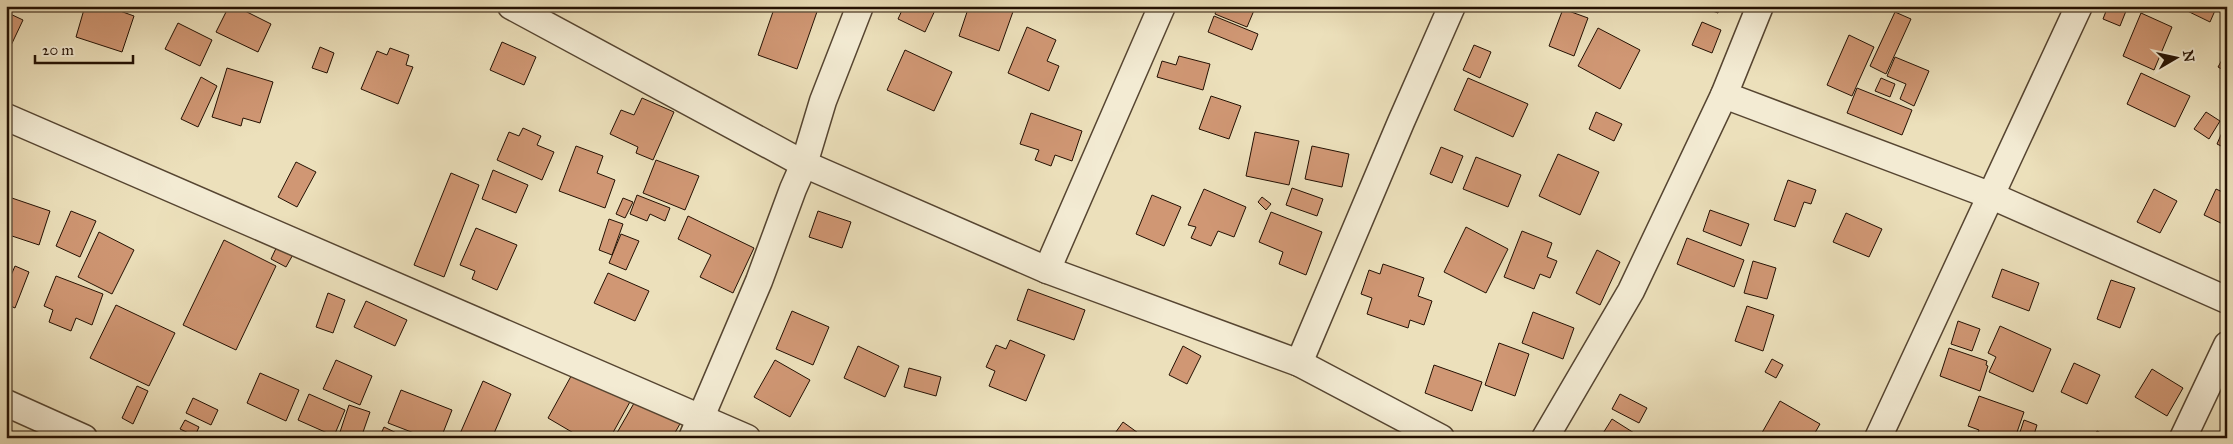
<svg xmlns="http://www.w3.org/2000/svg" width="2233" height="444" font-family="'IM FELL Great Primer',serif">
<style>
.building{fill:#d09774;stroke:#241103}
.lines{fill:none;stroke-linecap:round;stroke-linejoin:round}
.minor-casing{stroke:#564531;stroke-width:29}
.minor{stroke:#f3ebd3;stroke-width:26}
</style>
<rect width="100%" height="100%" fill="#ece0bb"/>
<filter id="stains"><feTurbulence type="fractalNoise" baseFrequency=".004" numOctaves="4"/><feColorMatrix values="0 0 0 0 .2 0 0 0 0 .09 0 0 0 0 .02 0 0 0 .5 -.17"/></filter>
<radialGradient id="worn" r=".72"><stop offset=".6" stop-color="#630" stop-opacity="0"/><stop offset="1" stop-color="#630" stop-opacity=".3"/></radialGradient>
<g class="building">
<path d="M85 6H106L134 16 122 52 76 37Z"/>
<path d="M229 6H235L271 24 258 52 216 32Z"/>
<path d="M775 6H819L797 69 758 55Z"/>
<path d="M904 6H937L925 32 898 19Z"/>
<path d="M969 6H1015L999 51 959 36Z"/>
<path d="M1218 6H1251L1255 8 1247 27 1215 14Z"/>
<path d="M1699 6H1720L1718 13Z"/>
<path d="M2108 6H2128L2120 26 2103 19Z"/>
<path d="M2177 6H2217L2210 22Z"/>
<path d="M1563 9 1588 18 1574 56 1549 46Z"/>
<path d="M6 12 23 20 6 56Z"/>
<path d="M1895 12 1911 19 1886 74 1870 66Z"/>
<path d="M2141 13 2172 27 2154 70 2123 56Z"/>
<path d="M1214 16 1258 34 1252 50 1208 32Z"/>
<path d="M1702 22 1721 30 1712 53 1692 45Z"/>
<path d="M178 23 212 40 200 66 165 49Z"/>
<path d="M1027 27 1056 40 1047 61 1059 66 1049 91 1008 73Z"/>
<path d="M1598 28 1640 50 1620 89 1578 66Z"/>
<path d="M1849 35 1874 47 1852 96 1827 85Z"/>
<path d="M502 42 536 57 524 85 490 70Z"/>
<path d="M1474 45 1491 52 1480 78 1463 70Z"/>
<path d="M320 47 334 53 327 73 312 68Z"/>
<path d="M390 48 409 55 406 65 413 67 398 104 361 89 377 51 387 55Z"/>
<path d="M905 50 952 72 934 111 887 90Z"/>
<path d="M2227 51V72L2218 67Z"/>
<path d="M1179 56 1210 64 1203 90 1157 77 1162 61 1176 65Z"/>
<path d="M1895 57 1929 71 1914 106 1900 99 1906 84 1887 76Z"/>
<path d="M227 68 273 82 260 123 243 118 241 126 212 117Z"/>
<path d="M2141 73 2190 96 2175 127 2127 104Z"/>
<path d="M201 77 217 86 198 127 181 119Z"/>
<path d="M1468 78 1528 104 1513 137 1454 110Z"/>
<path d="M1881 78 1895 84 1890 97 1875 91Z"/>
<path d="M1857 88 1912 110 1902 135 1847 113Z"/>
<path d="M1211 96 1241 106 1229 139 1199 129Z"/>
<path d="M642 98 674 112 653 160 636 153 638 147 610 134 621 110 634 115Z"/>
<path d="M1596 112 1622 124 1614 141 1589 129Z"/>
<path d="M2206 112 2220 121 2209 139 2194 129Z"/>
<path d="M1031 113 1082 131 1072 161 1055 155 1051 166 1035 160 1039 150 1020 144Z"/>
<path d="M2227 121V149L2217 144Z"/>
<path d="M523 128 541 136 537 145 554 152 542 180 497 160 509 132 519 136Z"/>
<path d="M1255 132 1299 141 1289 185 1246 176Z"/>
<path d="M576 146 603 156 597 173 615 180 605 208 559 191Z"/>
<path d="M1312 146 1349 154 1342 187 1305 179Z"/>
<path d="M1441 147 1463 156 1452 183 1430 174Z"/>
<path d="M1558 154 1599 172 1580 215 1539 196Z"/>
<path d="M1476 157 1521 175 1508 207 1463 189Z"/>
<path d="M656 160 699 176 685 210 643 193Z"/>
<path d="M296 162 316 172 297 207 278 197Z"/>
<path d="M493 170 528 185 516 213 482 199Z"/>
<path d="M451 173 479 185 444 277 414 265Z"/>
<path d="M1788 180 1816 190 1811 204 1804 202 1795 227 1774 220Z"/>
<path d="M1292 188 1323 199 1317 216 1286 205Z"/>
<path d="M1204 189 1246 207 1234 237 1218 231 1211 246 1191 238 1196 227 1188 225Z"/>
<path d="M2154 189 2177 201 2160 233 2137 222Z"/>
<path d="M2216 189 2227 194V226L2204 215Z"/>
<path d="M637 195 670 208 665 221 650 214 647 221 630 214Z"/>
<path d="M1152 195 1181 207 1164 246 1136 234Z"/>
<path d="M6 196 50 211 39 245 6 234Z"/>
<path d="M1262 197 1271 204 1266 210 1258 202Z"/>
<path d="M623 198 633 202 625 218 616 214Z"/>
<path d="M1710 210 1749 224 1741 246 1703 231Z"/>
<path d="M71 211 96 221 80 257 56 246Z"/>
<path d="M818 211 851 222 842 248 809 237Z"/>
<path d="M1271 212 1322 232 1306 275 1279 264 1283 252 1259 242Z"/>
<path d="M1846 213 1882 229 1869 257 1833 242Z"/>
<path d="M688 216 754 248 733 293 700 277 711 255 678 239Z"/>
<path d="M609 219 623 224 612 255 599 250Z"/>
<path d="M1466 227 1508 249 1486 293 1444 272Z"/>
<path d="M476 228 517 245 497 290 472 279 475 271 460 265Z"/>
<path d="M1522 231 1552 243 1547 257 1557 261 1550 278 1540 274 1534 289 1504 277Z"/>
<path d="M99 232 134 250 112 294 78 277Z"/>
<path d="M621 234 639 241 626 270 609 263Z"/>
<path d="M1687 238 1744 260 1734 287 1677 264Z"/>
<path d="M224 240 276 266 236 350 183 325Z"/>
<path d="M279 242 295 251 286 267 271 259Z"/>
<path d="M1597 250 1620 262 1600 305 1576 293Z"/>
<path d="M1753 261 1776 268 1767 299 1744 293Z"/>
<path d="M1383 264 1424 278 1418 296 1432 301 1424 325 1410 320 1408 328 1367 314 1372 298 1361 294 1369 270 1380 274Z"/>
<path d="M15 266 29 272 15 308 6 304V287Z"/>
<path d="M2002 269 2039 283 2029 311 1992 297Z"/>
<path d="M608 273 649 291 635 321 594 303Z"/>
<path d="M56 276 103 294 92 325 76 318 71 331 49 322 53 310 44 306Z"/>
<path d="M2111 280 2135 288 2120 328 2097 319Z"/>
<path d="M1028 289 1085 310 1074 340 1017 320Z"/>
<path d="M328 293 345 300 333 333 316 327Z"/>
<path d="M366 301 407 320 395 346 354 327Z"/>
<path d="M116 305 175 333 149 386 90 358Z"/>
<path d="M1747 306 1774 315 1763 351 1735 341Z"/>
<path d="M792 311 829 327 813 365 776 349Z"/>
<path d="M1533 312 1574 328 1563 359 1522 343Z"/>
<path d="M1958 321 1980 329 1972 351 1951 344Z"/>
<path d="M2000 326 2051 349 2033 392 1989 372 1996 357 1988 353Z"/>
<path d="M1010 340 1045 355 1026 401 989 386 995 371 986 367 996 345 1006 349Z"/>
<path d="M1499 343 1529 354 1515 396 1485 385Z"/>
<path d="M858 346 899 366 885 397 844 378Z"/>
<path d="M1183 346 1201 356 1187 384 1169 375Z"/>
<path d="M1949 348 1987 361 1986 365 1988 366 1980 391 1940 376Z"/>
<path d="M1772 359 1783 365 1776 378 1765 372Z"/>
<path d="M336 360 372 376 360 405 323 389Z"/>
<path d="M775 360 810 380 790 417 754 397Z"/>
<path d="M2074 363 2100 375 2087 404 2061 392Z"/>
<path d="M1434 365 1482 382 1472 411 1425 393Z"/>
<path d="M909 368 941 377 936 396 904 387Z"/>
<path d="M575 369 631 400 610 438H582L548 418Z"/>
<path d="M2152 369 2183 388 2167 416 2135 397Z"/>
<path d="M260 373 299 390 286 421 247 403Z"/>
<path d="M483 381 511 394 492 438H462L459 436Z"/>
<path d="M137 386 148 391 133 424 122 418Z"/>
<path d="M401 390 452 410 441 438H427L388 423Z"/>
<path d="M309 394 345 410 334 436 298 420Z"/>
<path d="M1620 394 1647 408 1639 423 1612 409Z"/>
<path d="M1979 396 2024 412 2015 438H1976L1979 430 1968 426Z"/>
<path d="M193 398 218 410 211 425 186 413Z"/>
<path d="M637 398 681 422 672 438H614Z"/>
<path d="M1780 401 1820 424 1812 438H1759Z"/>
<path d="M349 405 370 412 361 438H338Z"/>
<path d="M1612 419 1642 438H1600Z"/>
<path d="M185 420 199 427 195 436 180 429Z"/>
<path d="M2024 420 2037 425 2033 438 2019 435Z"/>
<path d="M1123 422 1145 438H1116L1113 436Z"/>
<path d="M384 427 407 438H379Z"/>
<path d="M2097 431 2110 438H2093Z"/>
</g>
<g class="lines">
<g class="minor-casing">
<g id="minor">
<path d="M511 6 804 164 1047 270 1299 363 1441 438"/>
<path d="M1724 95 1992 196 2227 300"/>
<path d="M6 117 747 438"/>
<path d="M1047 270 1162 6"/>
<path d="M1299 363 1401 122 1452 6"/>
<path d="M6 403 84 438"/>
<path d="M692 438 759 281 793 189 804 164 823 101 860 6"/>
<path d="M1545 438 1631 291 1724 95 1760 6"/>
<path d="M1878 438 2079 6"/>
<path d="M2183 438 2227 345"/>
</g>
</g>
<use href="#minor" class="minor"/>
</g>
<rect width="2233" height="444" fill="none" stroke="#ece0bb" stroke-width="25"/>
<rect x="8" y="8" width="2218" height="429" fill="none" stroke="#241103" stroke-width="2.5"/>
<rect x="12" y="12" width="2208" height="419" fill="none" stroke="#241103"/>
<g transform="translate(2176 58) rotate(81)" stroke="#f3ebd3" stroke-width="4" paint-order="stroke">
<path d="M0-4L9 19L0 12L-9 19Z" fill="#241103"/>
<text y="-8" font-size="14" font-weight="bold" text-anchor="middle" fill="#241103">N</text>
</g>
<path d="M35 55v8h98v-8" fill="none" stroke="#241103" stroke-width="2.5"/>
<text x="42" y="55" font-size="15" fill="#241103" stroke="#f3ebd3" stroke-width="4" paint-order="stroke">20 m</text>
<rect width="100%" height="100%" filter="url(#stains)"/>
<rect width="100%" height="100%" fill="url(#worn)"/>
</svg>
